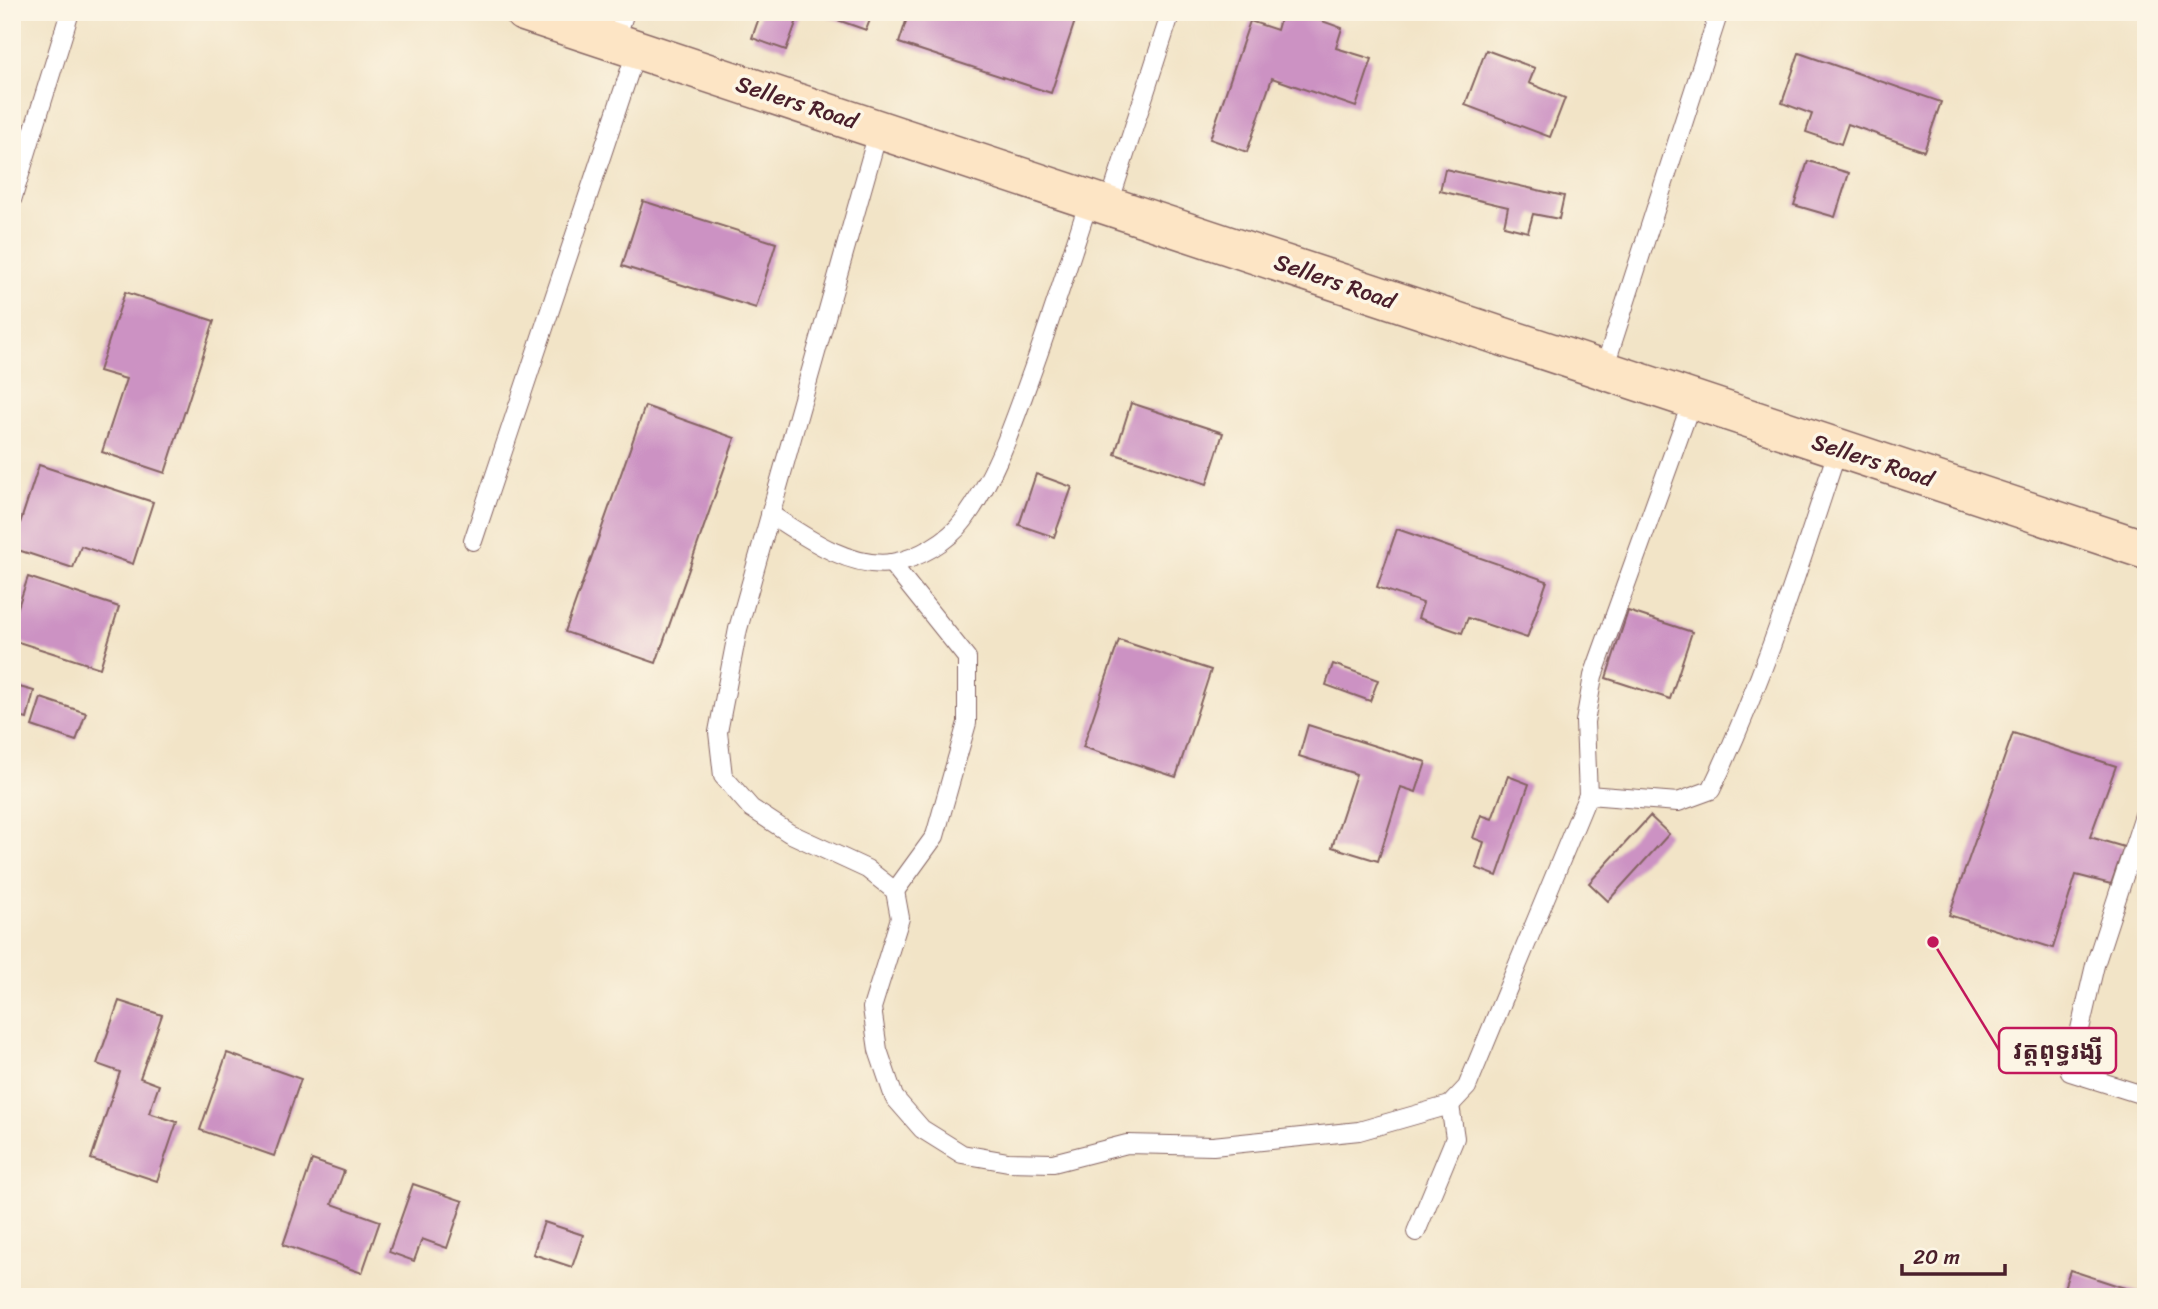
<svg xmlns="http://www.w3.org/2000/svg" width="2158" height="1309" font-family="Sriracha,'Noto Sans Khmer',sans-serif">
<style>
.building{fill:#cc92c3}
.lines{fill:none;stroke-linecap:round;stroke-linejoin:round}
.lane-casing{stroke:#856462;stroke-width:20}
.secondary-casing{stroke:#856462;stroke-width:41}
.lane{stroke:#fff;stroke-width:18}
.secondary{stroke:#fde5c5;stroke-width:38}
.labels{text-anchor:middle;stroke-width:7;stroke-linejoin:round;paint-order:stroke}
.street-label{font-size:23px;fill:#4a1f2b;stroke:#fcf5e5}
.leader{fill:none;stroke:#c2185b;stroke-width:2.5}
.callout-dot{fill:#c2185b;stroke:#fcf5e5;stroke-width:2.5}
.callout{fill:#fcf5e5;stroke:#c2185b;stroke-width:2.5}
.callout-label{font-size:24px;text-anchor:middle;font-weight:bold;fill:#4a1f2b}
</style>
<rect width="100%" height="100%" fill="#fcf5e5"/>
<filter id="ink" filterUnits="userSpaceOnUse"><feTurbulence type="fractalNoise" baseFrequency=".0143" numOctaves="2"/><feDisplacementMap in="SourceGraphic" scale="14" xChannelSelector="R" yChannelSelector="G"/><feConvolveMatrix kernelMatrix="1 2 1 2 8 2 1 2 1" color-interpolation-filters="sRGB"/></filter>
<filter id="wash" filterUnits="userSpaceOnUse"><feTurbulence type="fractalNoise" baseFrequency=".00686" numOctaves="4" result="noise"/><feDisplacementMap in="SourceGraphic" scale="28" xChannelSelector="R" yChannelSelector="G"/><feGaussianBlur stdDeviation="1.57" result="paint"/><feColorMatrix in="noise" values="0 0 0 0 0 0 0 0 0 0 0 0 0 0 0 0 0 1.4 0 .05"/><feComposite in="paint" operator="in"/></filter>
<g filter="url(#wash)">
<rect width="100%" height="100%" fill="#f2e4c7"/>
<g id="blocks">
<g class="building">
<path d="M761 12H800L786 50 752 38Z"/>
<path d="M815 12H873L866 30Z"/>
<path d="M909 12H1078L1051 93 899 43Z"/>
<path d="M1282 12H1297L1342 28 1336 48 1372 59 1356 107 1272 78 1247 152 1210 139 1250 21 1277 30Z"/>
<path d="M1486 50 1535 68 1529 83 1565 98 1550 137 1465 105Z"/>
<path d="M1799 53 1941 102 1924 151 1848 124 1841 144 1806 132 1812 114 1782 103Z"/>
<path d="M1808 161 1849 173 1835 217 1794 205Z"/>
<path d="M1445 169 1564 196 1559 219 1533 214 1528 232 1504 226 1508 207 1440 191Z"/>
<path d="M643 201 776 243 756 308 622 266Z"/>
<path d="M125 292 214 321 165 473 102 452 126 379 99 371Z"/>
<path d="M1131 403 1223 433 1207 484 1115 454Z"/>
<path d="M645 406 735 438 656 663 565 632Z"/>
<path d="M39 465 153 502 133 564 81 546 73 568 12 548Z"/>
<path d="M1036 474 1072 487 1054 537 1019 525Z"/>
<path d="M1397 529 1547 581 1527 638 1468 618 1462 633 1418 618 1423 603 1377 587Z"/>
<path d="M28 577 119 607 100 668 12 640V625Z"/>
<path d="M1628 611 1692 632 1670 699 1606 678Z"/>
<path d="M1119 640 1211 670 1176 777 1083 747Z"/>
<path d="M1333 664 1378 680 1370 701 1326 685Z"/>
<path d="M12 685 34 691 27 719 12 715Z"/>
<path d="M41 698 86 713 76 741 32 726Z"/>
<path d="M1308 725 1426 762 1416 792 1401 787 1378 861 1332 847 1356 774 1299 756Z"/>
<path d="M2013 733 2116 766 2090 837 2124 847 2111 884 2076 875 2053 948 1949 915Z"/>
<path d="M1508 776 1529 784 1497 876 1476 868 1484 842 1473 838 1481 815 1492 819Z"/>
<path d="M1650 816 1669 834 1608 901 1589 883Z"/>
<path d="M119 1001 162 1015 140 1078 159 1085 149 1113 177 1122 157 1181 91 1159 120 1072 97 1064Z"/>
<path d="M227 1053 301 1079 274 1156 200 1130Z"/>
<path d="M312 1160 344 1171 332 1204 380 1221 362 1273 283 1245Z"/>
<path d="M413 1184 463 1201 447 1248 422 1239 414 1261 389 1252Z"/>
<path d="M544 1222 583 1235 572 1267 533 1254Z"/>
<path d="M2070 1270 2146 1295V1297H2061Z"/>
</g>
</g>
</g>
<g filter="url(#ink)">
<use href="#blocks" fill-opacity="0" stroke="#856462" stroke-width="2"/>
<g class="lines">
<g class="lane-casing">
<g id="lane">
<path d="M615 42 625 12"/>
<path d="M879 129 738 629 718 732 723 776 751 808 789 833 867 869 895 891 900 918 872 1008 878 1050 894 1097 922 1129 962 1154 1008 1162 1053 1163 1127 1144 1213 1146 1359 1131 1450 1105 1467 1087 1588 795 1585 722 1593 676 1692 401"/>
<path d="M12 200 70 12"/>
<path d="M1109 204 1171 12"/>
<path d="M1603 372 1719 12"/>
<path d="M770 514C804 536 849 569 892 563 917 559 949 541 964 520 994 479 1012 428 1029 380 1051 320 1070 259 1090 198"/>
<path d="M473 541 637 49"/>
<path d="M891 563 967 658V723L935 836 895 891"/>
<path d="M1588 795 1678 802 1711 790C1764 680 1800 564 1838 449"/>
<path d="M2146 809 2095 965 2070 1072 2146 1096"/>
<path d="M1416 1232 1455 1138 1450 1105"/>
</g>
</g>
<g class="secondary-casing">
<path id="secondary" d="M524 12 2146 550"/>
</g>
<use href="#lane" class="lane"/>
<use href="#secondary" class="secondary"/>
</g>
</g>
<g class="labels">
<g class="street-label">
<text transform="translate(797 102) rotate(18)" y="8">Sellers Road</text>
<text transform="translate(1335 281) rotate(19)" y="8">Sellers Road</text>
<text transform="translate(1873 460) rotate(18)" y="8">Sellers Road</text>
</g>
</g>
<path class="leader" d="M1933 942L1999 1050"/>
<circle class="callout-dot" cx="1933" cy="942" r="7"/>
<rect class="callout" x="1999" y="1028" width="117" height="45" rx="7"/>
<g class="callout-label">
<text x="2058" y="1059">វត្តពុទ្ធរង្សី</text>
</g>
<rect width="2158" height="1309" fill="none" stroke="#fcf5e5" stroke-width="42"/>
<path d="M1902 1264v10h103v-10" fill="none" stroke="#4a1f2b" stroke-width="3.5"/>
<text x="1913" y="1264" font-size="21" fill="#4a1f2b" stroke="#fcf5e5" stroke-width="5" paint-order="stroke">20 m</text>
</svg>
